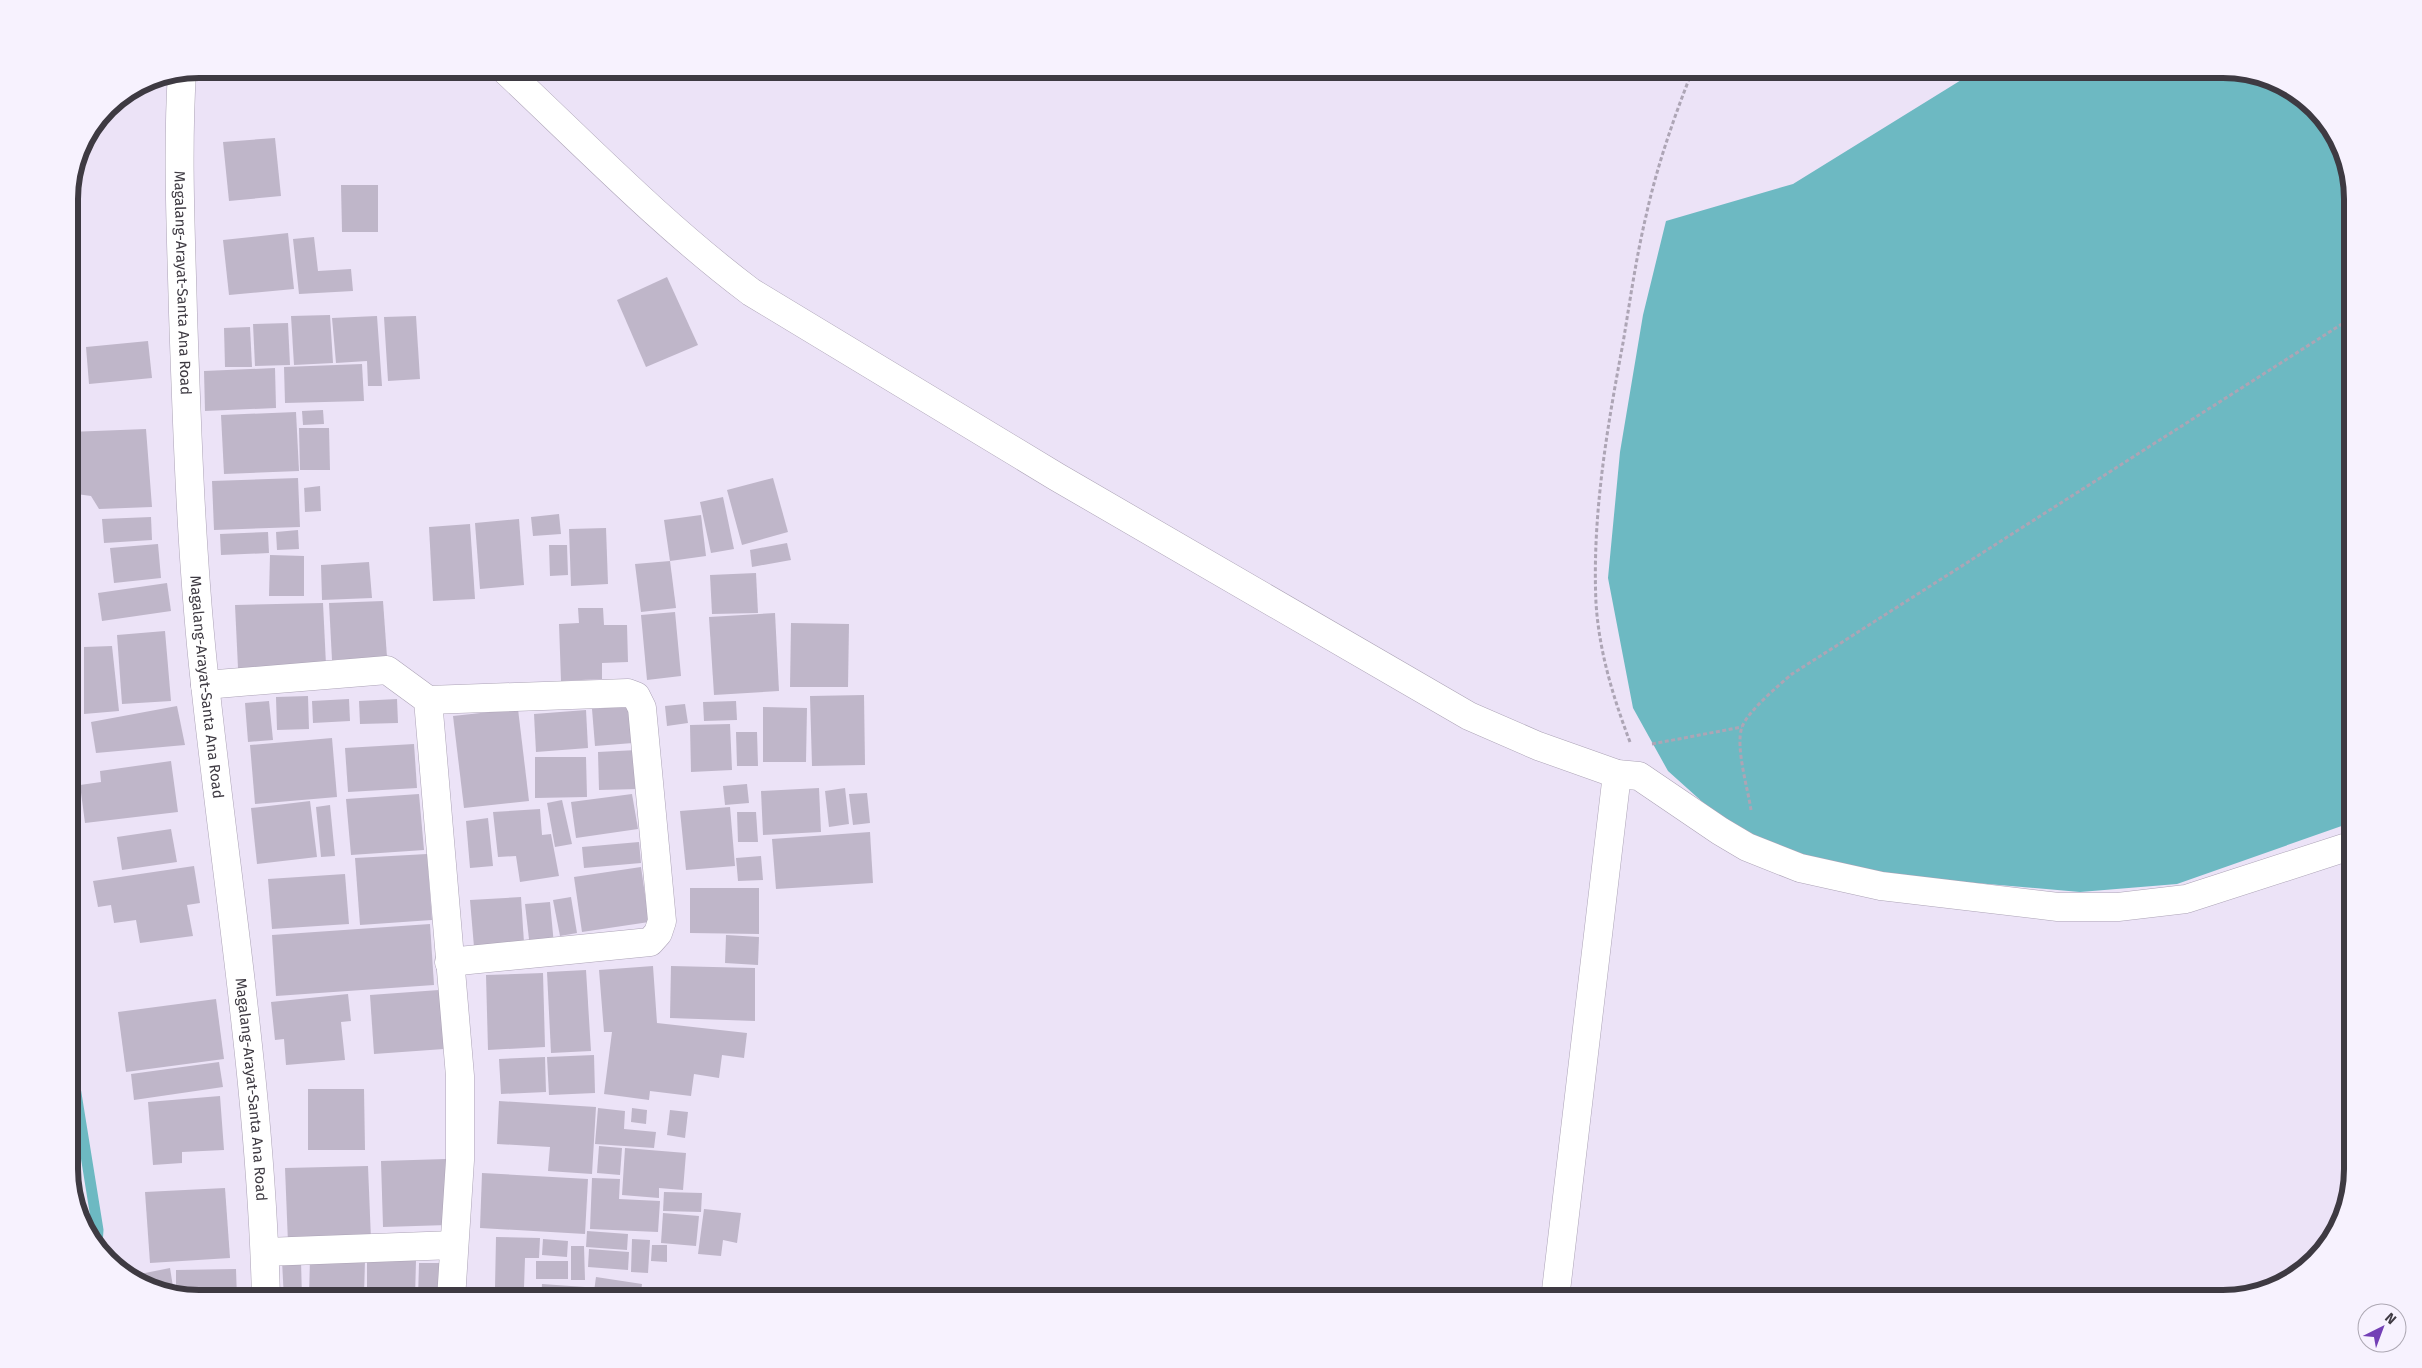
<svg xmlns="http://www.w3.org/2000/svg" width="2422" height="1368" font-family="'Fira Sans',sans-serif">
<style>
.water{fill:#6db9c2}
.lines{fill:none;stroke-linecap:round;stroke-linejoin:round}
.stream{stroke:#6db9c2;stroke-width:11}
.building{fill:#bfb6c9}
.minor-casing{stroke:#aca3b6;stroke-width:29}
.secondary-casing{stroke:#aca3b6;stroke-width:29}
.path{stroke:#ada5b5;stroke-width:3;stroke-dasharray:4 2.5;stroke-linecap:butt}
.minor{stroke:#fff;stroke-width:28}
.secondary{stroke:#fff;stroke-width:28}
.labels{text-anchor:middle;stroke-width:5;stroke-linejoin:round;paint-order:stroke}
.street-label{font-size:15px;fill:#3e3a42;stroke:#f7f2fe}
.rim{fill:none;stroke:#3e3a42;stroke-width:6}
</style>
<rect width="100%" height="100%" fill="#ece3f7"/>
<path class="water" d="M1979 69H2223L2288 86 2331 127 2353 191V822L2177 884 2080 892 1883 875 1777 848 1717 815 1668 771 1633 708 1608 578 1620 452 1643 315 1666 221 1793 184Z"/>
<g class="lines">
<path class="stream" d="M69 1050 98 1230 97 1245"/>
</g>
<g class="building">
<path d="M275 138 281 196 229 201 223 142Z"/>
<path d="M341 185H378V232H342Z"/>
<path d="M288 233 294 289 229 295 223 240Z"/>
<path d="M314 237 318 271 351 269 353 291 299 294 293 239Z"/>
<path d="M667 277 698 345 646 367 617 300Z"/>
<path d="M330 315 333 363 294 365 291 316Z"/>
<path d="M377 316 382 386H368L367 361 336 363 332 318Z"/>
<path d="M416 316 420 379 388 381 384 317Z"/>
<path d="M288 323 290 365 255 366 253 324Z"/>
<path d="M250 327 252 367H225L224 328Z"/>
<path d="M148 341 152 378 89 384 86 347Z"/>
<path d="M362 364 364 401 285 403 284 367Z"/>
<path d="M275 368 276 408 205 411 204 371Z"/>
<path d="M323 410 324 424 303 425 302 411Z"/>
<path d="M296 412 299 471 224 474 221 415Z"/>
<path d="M299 428H329L330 470H300Z"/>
<path d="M146 429 152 507 99 509 91 496 69 493V432Z"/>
<path d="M298 478 300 527 214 530 212 481Z"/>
<path d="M773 478 788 532 742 545 727 490Z"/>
<path d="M320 486 321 511 305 512 304 488Z"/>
<path d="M723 497 734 549 711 553 700 502Z"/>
<path d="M559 514 561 534 533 536 531 517Z"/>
<path d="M701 515 706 556 670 561 664 520Z"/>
<path d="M151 517 152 540 104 543 102 519Z"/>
<path d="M519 519 524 585 480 589 475 523Z"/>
<path d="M470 524 475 599 433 601 429 527Z"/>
<path d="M606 528 608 584 571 586 569 529Z"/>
<path d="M298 530 299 549 277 550 276 532Z"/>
<path d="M268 532 269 553 221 555 220 534Z"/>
<path d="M787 543 791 560 752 567 750 550Z"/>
<path d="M158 544 161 578 114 583 110 548Z"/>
<path d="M549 545H567L568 575 550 576Z"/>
<path d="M270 555 304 556V596H269Z"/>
<path d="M670 561 676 608 641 612 635 564Z"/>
<path d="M369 562 372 598 322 600 321 565Z"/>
<path d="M756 573 758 613 712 614 710 575Z"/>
<path d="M167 583 171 611 102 621 98 593Z"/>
<path d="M383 601 387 657 332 660 329 603Z"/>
<path d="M323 603 326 665 238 668 235 605Z"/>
<path d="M578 608H603L604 625H627L628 662 602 663V679L561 681 559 624 579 623Z"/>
<path d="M675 612 681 676 647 680 641 615Z"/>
<path d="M775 613 779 691 714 695 709 617Z"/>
<path d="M791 623 849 624 848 687H790Z"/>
<path d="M165 631 171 701 122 704 117 635Z"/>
<path d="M112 646 119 711 84 714V647Z"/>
<path d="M864 695 865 765 812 766 810 696Z"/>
<path d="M308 696 309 729 277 730 276 697Z"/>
<path d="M349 699 350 721 313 723 312 701Z"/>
<path d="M397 699 398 723 360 724 359 701Z"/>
<path d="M269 701 273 740 248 742 245 703Z"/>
<path d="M736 701 737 720 704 721 703 702Z"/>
<path d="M685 704 688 723 667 726 665 706Z"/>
<path d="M177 706 185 745 96 753 91 722Z"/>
<path d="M630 706 633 743 595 746 592 709Z"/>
<path d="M763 707 807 708 806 762H763Z"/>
<path d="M518 709 529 801 464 808 453 716Z"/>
<path d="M586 710 588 748 536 752 534 714Z"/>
<path d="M730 724 732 770 691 772 690 725Z"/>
<path d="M736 732H757L758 766H737Z"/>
<path d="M332 738 337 797 255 804 250 745Z"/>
<path d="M414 744 417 788 348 792 345 748Z"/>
<path d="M637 750 638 789 599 790 598 752Z"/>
<path d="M535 757H586L587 797 535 798Z"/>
<path d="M171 761 178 812 85 823 80 785 101 782 100 771Z"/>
<path d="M747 784 749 803 725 805 723 786Z"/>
<path d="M819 788 821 832 763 835 761 791Z"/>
<path d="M845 788 849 824 829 827 825 791Z"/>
<path d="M867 793 870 823 853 825 849 794Z"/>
<path d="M419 794 424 850 351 855 346 799Z"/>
<path d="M632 794 638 829 576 838 571 802Z"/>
<path d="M562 800 572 844 555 847 547 803Z"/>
<path d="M310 801 317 857 257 864 251 808Z"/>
<path d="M330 805 335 856 321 857 316 807Z"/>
<path d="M730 807 735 866 686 870 680 811Z"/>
<path d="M540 809 542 835 551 834 559 876 520 882 516 856 498 857 493 812Z"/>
<path d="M737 812H756L758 842H738Z"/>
<path d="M488 818 493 866 470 868 466 821Z"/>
<path d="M171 829 177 862 122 870 117 837Z"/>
<path d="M870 832 873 883 776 889 772 839Z"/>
<path d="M639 842 641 863 584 868 582 847Z"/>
<path d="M427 854 432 920 360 925 355 858Z"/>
<path d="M761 856 763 880 738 881 736 858Z"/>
<path d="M194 866 200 903 187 905 193 936 140 943 136 920 114 923 111 905 98 907 93 881Z"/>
<path d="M641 867 649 922 582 932 574 877Z"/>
<path d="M345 874 349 924 272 929 268 879Z"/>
<path d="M690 888H759V934L690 933Z"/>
<path d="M521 897 524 943 474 947 470 900Z"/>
<path d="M571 897 577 933 560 936 553 900Z"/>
<path d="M550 902 554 945 530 948 525 904Z"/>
<path d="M430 924 434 985 276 996 272 935Z"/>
<path d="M726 935 759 937 758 965 725 963Z"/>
<path d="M653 966 657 1023 747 1033 744 1058 722 1055 719 1078 694 1074 691 1096 650 1091 649 1100 604 1094 612 1032H604L599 970Z"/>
<path d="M671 966 755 968V1021L670 1018Z"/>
<path d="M586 970 591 1051 551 1053 547 972Z"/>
<path d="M543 973 545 1047 488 1050 486 975Z"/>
<path d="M439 990 444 1049 374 1054 370 995Z"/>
<path d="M348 994 351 1021 341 1022 345 1060 286 1065 284 1039 275 1040 271 1002Z"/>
<path d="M216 999 224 1059 126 1072 118 1012Z"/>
<path d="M594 1055 595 1093 549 1095 547 1057Z"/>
<path d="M545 1057 546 1092 501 1094 499 1059Z"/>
<path d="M219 1062 223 1087 134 1100 131 1074Z"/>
<path d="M308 1089H364L365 1150H308Z"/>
<path d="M220 1096 224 1150 182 1152V1163L153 1165 148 1102Z"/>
<path d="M499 1101 596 1107 592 1174 548 1171 550 1147 497 1144Z"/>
<path d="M598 1108 625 1111 624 1129 656 1132 654 1148 595 1144Z"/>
<path d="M632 1108 647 1110 646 1124 631 1122Z"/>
<path d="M670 1110 688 1112 685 1138 667 1135Z"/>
<path d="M599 1146 622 1148 620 1175 597 1173Z"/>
<path d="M625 1148 686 1153 683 1190 659 1188V1198L622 1195Z"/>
<path d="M446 1159 448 1225 383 1227 381 1161Z"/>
<path d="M368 1166 371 1240 288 1243 285 1168Z"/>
<path d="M482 1173 588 1179 585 1234 480 1228Z"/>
<path d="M592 1178 620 1179 619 1199 660 1201 658 1232 590 1229Z"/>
<path d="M225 1188 230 1258 150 1263 145 1192Z"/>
<path d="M664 1192 702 1193 701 1212 663 1211Z"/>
<path d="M704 1209 741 1213 737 1243 723 1240 721 1256 698 1254Z"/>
<path d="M663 1213 699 1216 696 1246 661 1243Z"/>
<path d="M587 1231 628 1234 627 1250 586 1247Z"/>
<path d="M496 1237 540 1238 539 1258H525L524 1288H495Z"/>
<path d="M543 1239 568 1241 567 1257 542 1255Z"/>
<path d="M632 1239 650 1240 648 1273 631 1272Z"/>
<path d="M652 1245H667V1262L651 1261Z"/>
<path d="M571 1246H584L585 1280H571Z"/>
<path d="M589 1249 629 1252 628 1270 588 1267Z"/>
<path d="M310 1259 365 1260 364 1296H309Z"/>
<path d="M367 1259 416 1260 415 1299H367Z"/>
<path d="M301 1260 302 1299H284L282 1261Z"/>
<rect x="536" y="1261" width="32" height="18"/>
<path d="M419 1263H442L441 1299H418Z"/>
<path d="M170 1268 174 1293 141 1284 140 1274Z"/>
<path d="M236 1269 237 1299H202V1292L176 1293V1270Z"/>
<path d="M596 1277 642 1284 640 1299H593Z"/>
<path d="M542 1284 585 1287 584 1299H541Z"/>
</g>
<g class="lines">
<g class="minor-casing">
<g id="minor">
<path d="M504 69C585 145 662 225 751 292L1057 477 1469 716 1538 746 1617 774 1639 776 1720 831 1747 847 1800 868 1881 886 2058 907H2118L2186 899 2353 845"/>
<path d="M205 685 387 670 428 700 460 1076V1160L451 1299"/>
<path d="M428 700 628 693 636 696 642 708 662 921 658 933 650 942 449 962"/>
<path d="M265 1252 454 1245"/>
<path d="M1555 1299 1617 774"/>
</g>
</g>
<g class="secondary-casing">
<g id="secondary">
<path id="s1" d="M182 72C177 153 181 233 183 313 187 431 191 548 203 665 225 876 261 1087 266 1299"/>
</g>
</g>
<g class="path">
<path d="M1630 742C1613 697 1599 651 1596 603 1592 516 1607 428 1623 343 1630 301 1636 258 1646 216 1657 166 1674 117 1693 69"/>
<path d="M1652 744 1742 727"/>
<path d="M1751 810C1748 789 1735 747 1742 727 1748 711 1779 685 1792 674L2353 317"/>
</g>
<use href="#minor" class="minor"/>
<use href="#secondary" class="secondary"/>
</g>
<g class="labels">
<g class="street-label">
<text dy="5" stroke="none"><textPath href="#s1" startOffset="211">Magalang-Arayat-Santa Ana Road</textPath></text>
<text dy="5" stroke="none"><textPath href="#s1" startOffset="616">Magalang-Arayat-Santa Ana Road</textPath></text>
<text dy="5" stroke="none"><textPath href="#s1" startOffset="1021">Magalang-Arayat-Santa Ana Road</textPath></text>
</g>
</g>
<path d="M0 0H2422V1368H0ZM199 78H2223A121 121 0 0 1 2344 199V1169A121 121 0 0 1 2223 1290H199A121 121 0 0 1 78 1169V199A121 121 0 0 1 199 78Z" fill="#f7f2fe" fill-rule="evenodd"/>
<path class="rim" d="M199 78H2223A121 121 0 0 1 2344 199V1169A121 121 0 0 1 2223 1290H199A121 121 0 0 1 78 1169V199A121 121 0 0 1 199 78Z"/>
<g transform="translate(2382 1328) rotate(42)"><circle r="24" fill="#f7f2fe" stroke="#ada8b3"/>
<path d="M0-4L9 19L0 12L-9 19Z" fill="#733fb6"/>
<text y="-8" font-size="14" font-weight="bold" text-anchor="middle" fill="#3e3a42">N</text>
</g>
</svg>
